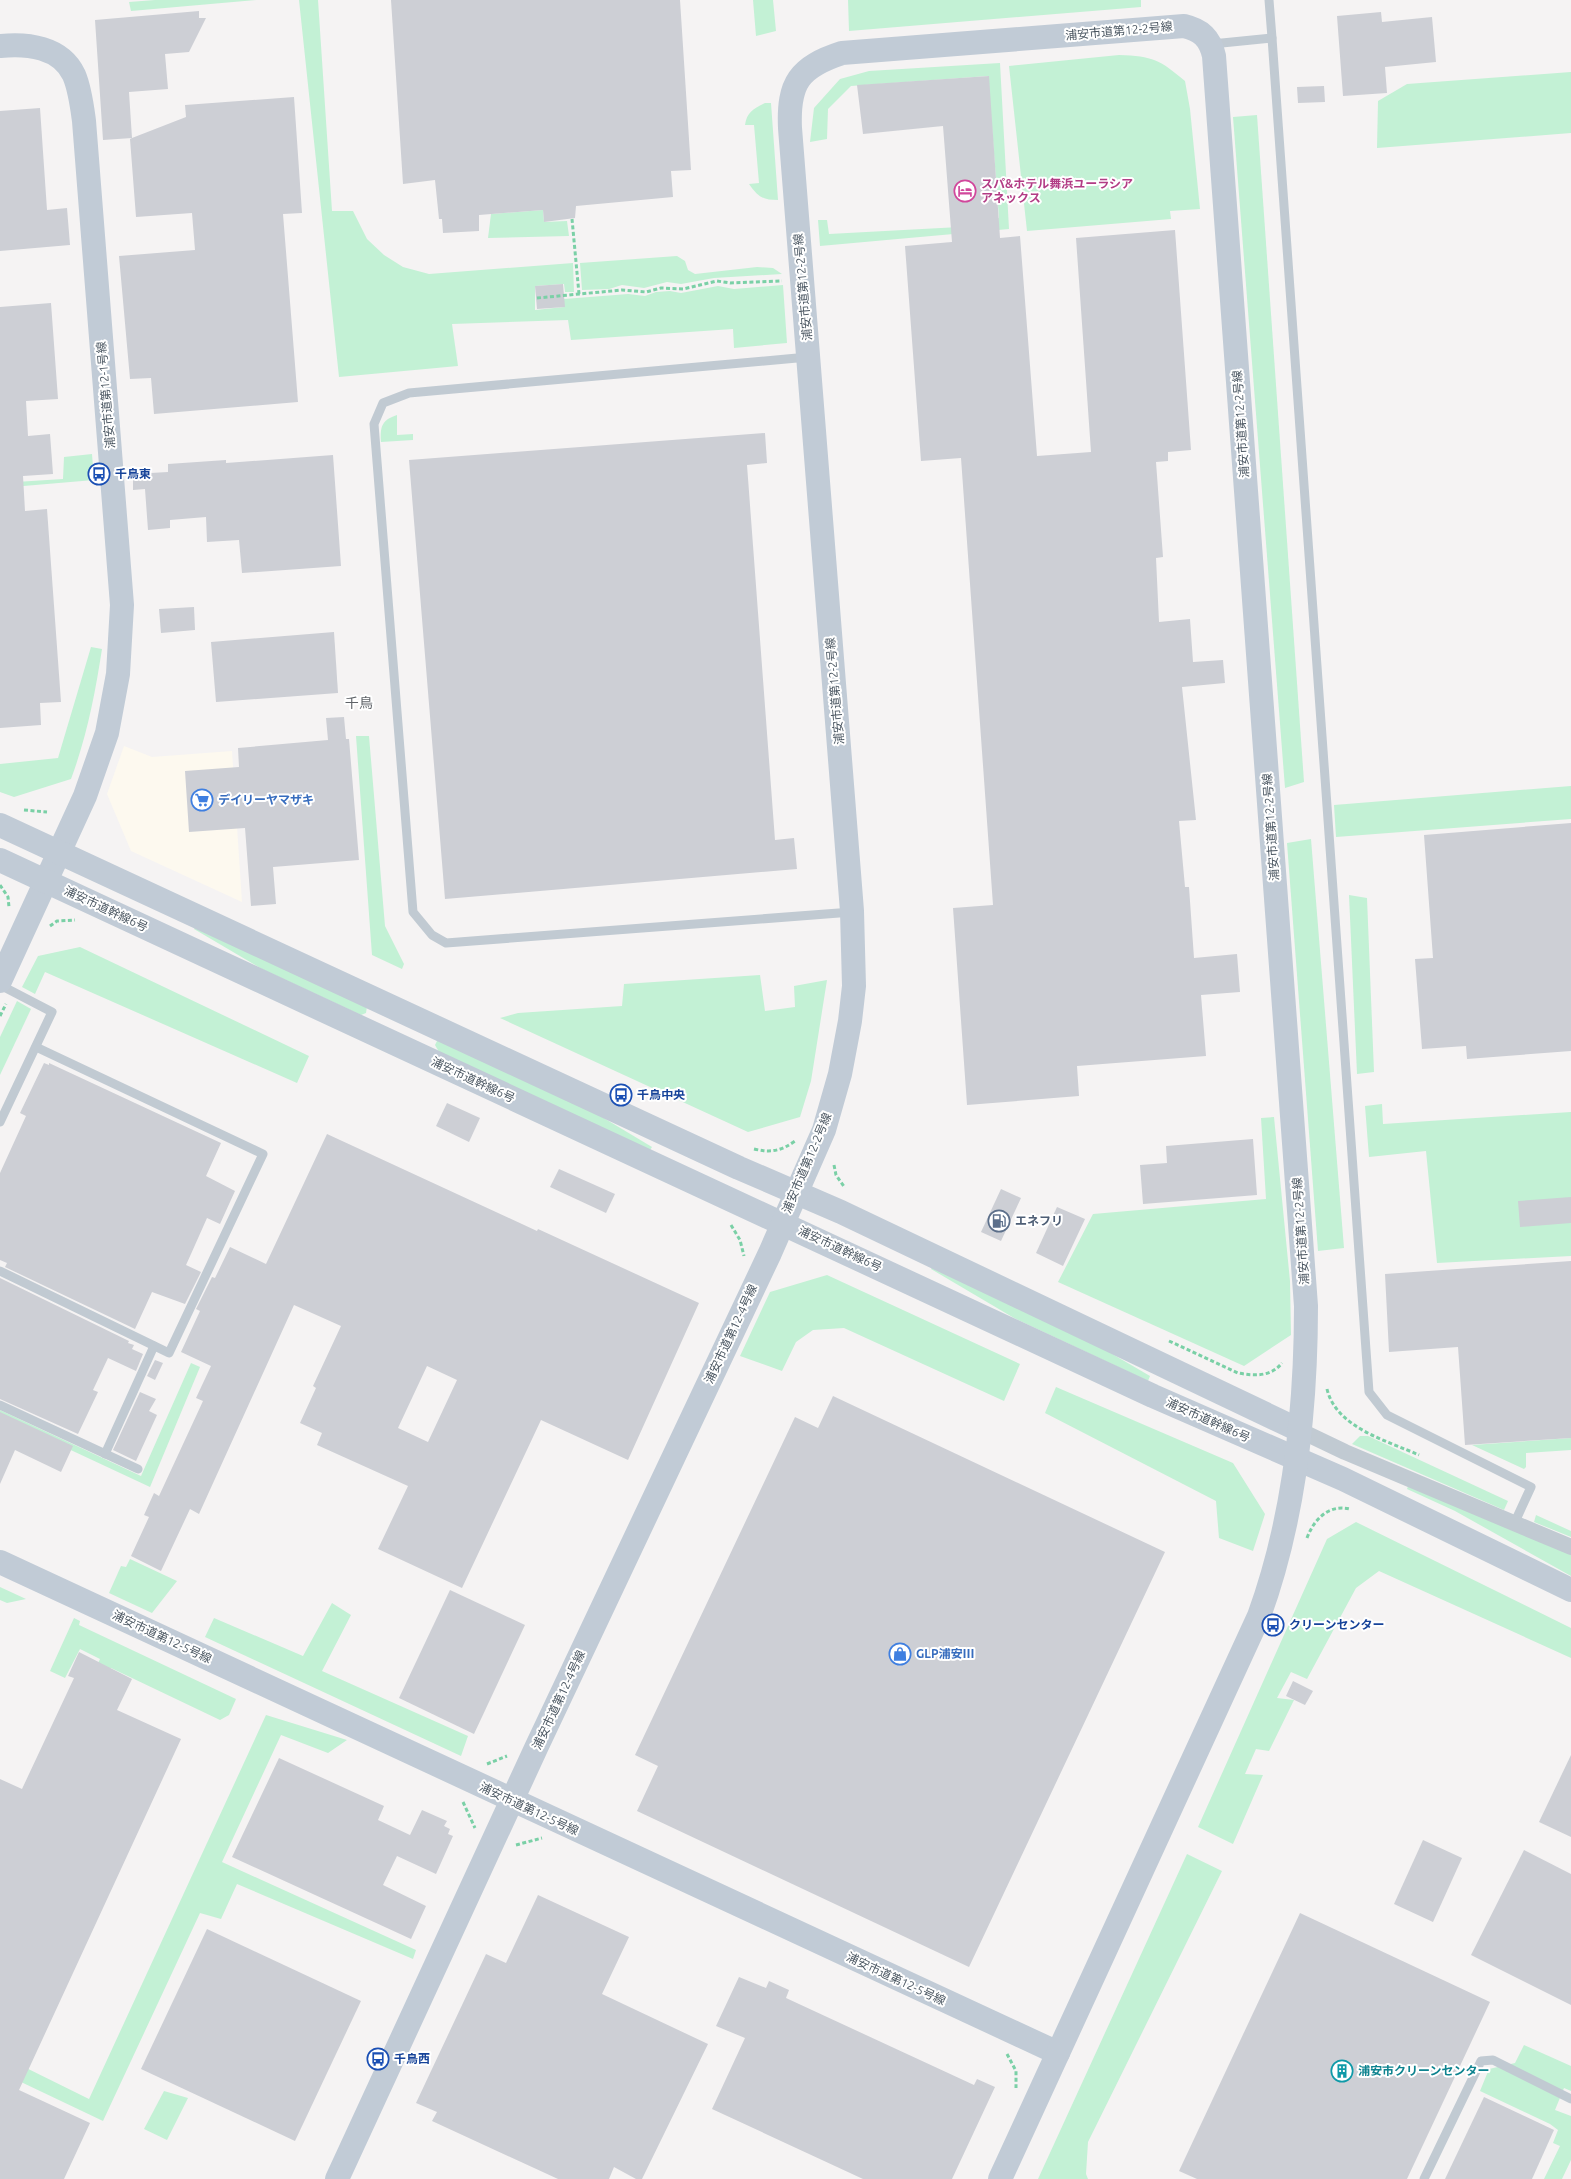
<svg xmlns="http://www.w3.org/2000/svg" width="1571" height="2179" font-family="Ubuntu,'Noto Sans JP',sans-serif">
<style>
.commercial{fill:#fdf9ef}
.green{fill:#c3f1d5}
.building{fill:#cdcfd5;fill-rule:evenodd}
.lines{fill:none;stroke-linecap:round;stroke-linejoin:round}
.path{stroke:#7ad0a6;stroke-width:3;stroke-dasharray:4 2.5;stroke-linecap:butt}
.lane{stroke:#c1cad2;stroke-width:9}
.street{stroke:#c1cad2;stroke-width:16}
.secondary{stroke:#c1cbd6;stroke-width:24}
.labels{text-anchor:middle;stroke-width:4;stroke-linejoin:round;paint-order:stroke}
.street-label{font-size:12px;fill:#4a5661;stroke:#fff}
.hotel-label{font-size:12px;font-weight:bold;fill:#b23c85;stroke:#fff;text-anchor:start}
.transit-label{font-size:12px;font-weight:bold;fill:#164399;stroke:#fff;text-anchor:start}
.shop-label{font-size:12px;font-weight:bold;fill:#366cbe;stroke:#fff;text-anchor:start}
.service-label{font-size:12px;font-weight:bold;fill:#4e5e75;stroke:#fff;text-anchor:start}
.culture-label{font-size:12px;font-weight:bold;fill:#0d838f;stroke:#fff;text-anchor:start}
.neighbourhood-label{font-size:14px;fill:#5f6368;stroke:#fff}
</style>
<rect width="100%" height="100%" fill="#f5f3f3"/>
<path class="commercial" d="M124 746 152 757 232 751 242 902 131 851 107 794Z"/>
<g class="green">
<path d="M155 0H256L131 11 129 2Z"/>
<path d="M299 0H318L332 211H353L367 239 384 255 403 267 429 274 573 263 574 292H565L564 284 535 286V310L564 307V299L628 294 645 296 656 292 670 291 681 293 718 286 734 289 783 285 787 343 734 348 733 329 571 340 568 320 452 324 458 366 339 377Z"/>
<path d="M753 0H773L776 31 756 36Z"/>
<path d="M848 0H1141V7L849 31Z"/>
<path d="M1119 55C1153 56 1160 60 1185 81L1190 109 1200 209 1170 211 1171 219 1027 231 1009 66Z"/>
<path d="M1000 63 1009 229 820 246 818 220H827L829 234 978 226 999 218 988 76 851 86 828 109 827 139 810 142 814 108 840 79 869 71Z"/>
<path d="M1571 72V133L1377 148 1378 101 1407 84Z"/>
<path d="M765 103H771L778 200C763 200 758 197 749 184L759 183 754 125H745C747 112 753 109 765 103Z"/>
<path d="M1257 115 1304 782 1285 788 1233 117Z"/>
<path d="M543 210 544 222 567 221 569 236 488 238 491 214Z"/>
<path d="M677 256 685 261 688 270 695 274 757 267 773 268 782 274 714 278 681 284 667 282 644 288 622 285 609 289 582 290 580 263Z"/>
<path d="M397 415V435L413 434V440L381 442C380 426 382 420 397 415Z"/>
<path d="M92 454 94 480 0 488V483L63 479 64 457Z"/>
<path d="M91 647 102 649C95 694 87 736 71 779L14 797 0 792V764L58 758Z"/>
<path d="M356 736H369L385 926 404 964 402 969 372 955Z"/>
<path d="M1571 786V819L1336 837 1334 805Z"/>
<path d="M1311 839 1344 1248 1318 1251 1287 843Z"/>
<path d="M1349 895 1367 898 1374 1072 1357 1074Z"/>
<path d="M196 925 367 1006 366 1013 361 1015 262 969 194 929Z"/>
<path d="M80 947 309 1056 297 1083 45 972 35 994 22 987 38 956Z"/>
<path d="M760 975 765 1011 795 1007 794 986 827 980 811 1081 800 1117 748 1132 500 1018 518 1013 622 1006 624 984Z"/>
<path d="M17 1001 31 1009 0 1075V1037Z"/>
<path d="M440 1040 567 1096 652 1147 650 1150 439 1052 435 1045 437 1041Z"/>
<path d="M1382 1104 1383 1124 1571 1112V1256L1437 1263 1426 1151 1369 1157 1365 1106Z"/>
<path d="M1274 1117 1290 1281 1291 1335 1244 1366 1058 1282 1093 1214 1266 1199 1261 1118Z"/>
<path d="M933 1265 1066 1327 1150 1376 1148 1381 1014 1318 931 1269Z"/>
<path d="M827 1275 1020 1364 1004 1401 844 1328 813 1330 796 1342 782 1371 740 1356 770 1292Z"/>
<path d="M191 1363 200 1367 150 1487 0 1417V1410L141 1476Z"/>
<path d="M1056 1387 1233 1463 1265 1514 1253 1551 1219 1538 1216 1501 1045 1413Z"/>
<path d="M1360 1436H1368L1508 1501 1504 1510 1352 1444Z"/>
<path d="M1571 1438V1450L1526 1453V1467L1524 1469 1472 1445Z"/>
<path d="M1408 1486 1571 1553V1576L1455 1511 1407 1489Z"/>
<path d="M1536 1515 1571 1531V1537L1534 1522Z"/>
<path d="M1356 1522 1571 1628V1658L1379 1571 1356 1588 1307 1679 1291 1672 1277 1698 1294 1700 1269 1751 1256 1749 1245 1774 1263 1775 1233 1844 1198 1827 1327 1539Z"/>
<path d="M130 1559 177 1581 152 1613 109 1593 121 1566 126 1567Z"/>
<path d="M0 1587 26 1599 7 1603 0 1600Z"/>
<path d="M332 1603 351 1615 322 1671 468 1736 461 1756 205 1637 214 1618 303 1656Z"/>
<path d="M74 1618 80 1621 79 1625 236 1699 229 1715 220 1720 111 1668 95 1670 100 1659 80 1649 65 1678 50 1671Z"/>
<path d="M266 1715 347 1740 328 1753 281 1735 222 1862 416 1950 413 1959 237 1884 221 1919 200 1913 103 2121 0 2072V2055L89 2099Z"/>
<path d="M1187 1854 1222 1871 1088 2142 1086 2174 1088 2179H1038Z"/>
<path d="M1524 2045 1571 2066V2091L1564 2088 1555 2110 1571 2116V2160L1562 2179H1544L1560 2146 1553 2143 1558 2130 1550 2124 1480 2091 1489 2069 1515 2063Z"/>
<path d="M164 2091 188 2098 167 2140 144 2129Z"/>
</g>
<g class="building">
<path d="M391 0H680L691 170 671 171 673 197 576 206 575 218 544 222 543 210 479 215V231L443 233 442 219H439L435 180 403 184Z"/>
<path d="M199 11V18H206L189 52 165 54 168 89 129 92 132 138 186 117 185 105 294 97 302 213 283 214 298 402 154 414 151 378 130 379 119 256 195 250 192 213 136 217 130 139 132 138 103 140 95 20Z"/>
<path d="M1381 12 1382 22 1432 17 1436 62 1385 67 1387 93 1343 96 1337 16Z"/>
<path d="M989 76 1000 238 1020 236 1037 456 1091 452 1076 238 1175 230 1191 450 1168 452V461L1156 462 1163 557 1156 558 1159 622 1190 619 1193 662 1223 660 1225 683 1182 687 1196 820 1179 821 1185 887H1189L1194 958 1237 954 1240 992 1201 995 1206 1056 1077 1066 1079 1096 967 1105 953 908 993 905 961 458 921 461 905 246 952 242 943 126 863 134 857 85Z"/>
<path d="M1324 86 1325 102 1298 103 1297 87Z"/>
<path d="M40 108 47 210 67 208 70 245 0 251V111Z"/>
<path d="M563 284 565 307 537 309 535 286Z"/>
<path d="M51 303 58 399 26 401 28 436 50 434 53 474 23 476 25 511 47 509 61 702 40 703 41 725 0 728V307Z"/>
<path d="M765 433 767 463 747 465 775 840 794 838 797 869 445 899 409 460Z"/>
<path d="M333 455 341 566 242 573 239 540 207 542 206 517 170 520V528L148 530 145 489 133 490V474L168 472V464L226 460V463Z"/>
<path d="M194 607 195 630 161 633 159 609Z"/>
<path d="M334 632 338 693 216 702 211 642Z"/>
<path d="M344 717 346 739H349L359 860 273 867 276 904 251 906 245 828 189 832 185 771 239 767 238 748 328 740 326 718Z"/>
<path d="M1571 823V1051L1467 1059 1466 1046 1422 1049 1415 959 1433 958 1424 835Z"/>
<path d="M44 1063 49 1065V1063L221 1143 206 1176 235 1191 220 1224 207 1218 191 1254 186 1265 201 1272 185 1304 152 1292 135 1329 5 1267 7 1263 0 1260V1173L26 1116 20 1113Z"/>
<path d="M447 1103 480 1118 469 1142 436 1126Z"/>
<path d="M327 1134 537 1231 538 1229 699 1303 628 1460 541 1420 462 1588 378 1549 408 1486 317 1445 322 1433 300 1423 316 1388 313 1386 341 1326 294 1305 199 1514 190 1509 161 1571 131 1556 149 1517 144 1515 154 1493 159 1496 203 1401 196 1398 211 1366 181 1352 200 1311 196 1309 212 1277 215 1278 230 1247 266 1264ZM427 1366 457 1380 428 1442 398 1428Z"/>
<path d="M1253 1139 1257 1195 1143 1204 1140 1165 1167 1163 1166 1146Z"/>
<path d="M559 1169 615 1194 606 1213 550 1187Z"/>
<path d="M1001 1189 1021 1198 1001 1241 981 1232Z"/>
<path d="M1571 1197V1223L1520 1227 1518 1201Z"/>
<path d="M1057 1207 1085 1219 1063 1266 1036 1253Z"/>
<path d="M1571 1261V1438L1465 1445 1458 1347 1389 1352 1385 1274Z"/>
<path d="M0 1278 129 1341 128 1343 134 1345 132 1349 143 1354 136 1371 108 1358 93 1390 98 1392 78 1434 0 1399Z"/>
<path d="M155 1360 163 1363 155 1380 147 1376Z"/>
<path d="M140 1392 156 1399 149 1411 157 1415 136 1461 113 1450Z"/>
<path d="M833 1396 1165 1552 969 1967 637 1811 658 1766 635 1755 795 1417 818 1428Z"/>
<path d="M0 1412 73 1446 61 1472 15 1450 0 1484Z"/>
<path d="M450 1590 525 1625 474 1734 399 1698Z"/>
<path d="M79 1652 132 1679 117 1710 181 1739 19 2090 90 2123 64 2179H0V1779L22 1789 74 1678 68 1676Z"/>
<path d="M1293 1681 1313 1691 1305 1705 1286 1696Z"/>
<path d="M1571 1755V1837L1539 1822Z"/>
<path d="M279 1758 384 1806 378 1820 410 1835 422 1810 447 1821 444 1826 450 1829 448 1834 453 1836 436 1874 397 1856 383 1885 426 1906 411 1939 232 1857Z"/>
<path d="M1423 1840 1462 1858 1433 1922 1394 1904Z"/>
<path d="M1524 1850 1571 1874V2005L1471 1955Z"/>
<path d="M538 1895 629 1937 602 1994 708 2044 642 2179H636L614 2167 609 2179H558L432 2121 437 2112 416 2103 486 1954 506 1963Z"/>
<path d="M1300 1913 1490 2002 1407 2179H1197L1179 2171Z"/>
<path d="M207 1929 361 2001 295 2141 141 2069Z"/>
<path d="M739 1977 766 1988 769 1981 789 1990 786 1998 974 2085 977 2079 995 2087 952 2179H863L712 2109 745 2038 716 2026Z"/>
<path d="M1484 2097 1554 2130 1532 2179H1445Z"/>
</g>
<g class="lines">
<g class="path">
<path d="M572 219 579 294"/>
<path d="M537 298 622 290 646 292 661 288 683 289 717 281 730 283 782 281"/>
<path d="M24 810 47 812"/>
<path d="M0 885 8 897 9 907"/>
<path d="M50 926 57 921 75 920"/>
<path d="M0 1016 6 1004"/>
<path d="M754 1149C771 1153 781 1151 795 1141"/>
<path d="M834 1165 836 1175 845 1188"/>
<path d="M731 1225 740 1240 744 1256"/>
<path d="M1169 1341 1238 1373C1254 1376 1271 1377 1282 1363"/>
<path d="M1327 1389C1336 1428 1388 1441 1419 1455"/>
<path d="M1307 1538C1314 1519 1329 1504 1350 1509"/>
<path d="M487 1764 507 1756"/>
<path d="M463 1802 475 1828"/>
<path d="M516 1845 542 1838"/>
<path d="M1007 2054 1016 2071V2088"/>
</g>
<g class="lane">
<path d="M1269 0 1272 38"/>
<path d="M1212 44 1272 38 1369 1392 1387 1415 1531 1487 1514 1524"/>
<path d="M808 357 409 393 383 403 374 424 413 912 432 935 446 943 852 912"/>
<path d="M0 985 52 1012 0 1122"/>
<path d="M0 1271 169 1353 263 1154 36 1047"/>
<path d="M0 1405 138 1469"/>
<path d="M105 1454 154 1346"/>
<path d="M1424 2179 1481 2061 1493 2060 1571 2099"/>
</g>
<path class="street" d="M1299 1430 1345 1452 1571 1547"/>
<g class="secondary">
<path d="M0 46C27 43 61 47 74 75 80 89 82 106 84 121L122 605 118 674 107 733 85 796 0 981"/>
<path d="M0 825 739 1168 841 1212 1299 1430"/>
<path d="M0 860 1153 1396 1343 1479 1571 1590"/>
<path d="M0 1562 1058 2053"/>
<path d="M337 2179 537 1746 770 1253 824 1130 840 1074 850 1021 854 986 852 911 790 128C788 83 799 67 842 53L1184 26C1201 30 1210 38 1214 56L1306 1306C1306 1411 1295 1517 1259 1616L1000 2179"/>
</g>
</g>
<defs>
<g id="hotel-ring" transform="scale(1.125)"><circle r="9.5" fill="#fff" stroke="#d1479c" stroke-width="1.5"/><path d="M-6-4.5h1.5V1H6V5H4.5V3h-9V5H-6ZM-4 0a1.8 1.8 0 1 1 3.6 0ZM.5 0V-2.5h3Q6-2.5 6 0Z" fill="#d1479c"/></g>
<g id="bus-ring" transform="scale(1.125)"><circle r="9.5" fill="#fff" stroke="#1a4fb4" stroke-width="1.5"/><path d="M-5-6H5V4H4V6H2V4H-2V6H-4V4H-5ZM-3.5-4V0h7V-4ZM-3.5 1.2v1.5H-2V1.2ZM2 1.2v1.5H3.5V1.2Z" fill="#1a4fb4"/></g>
<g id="supermarket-ring" transform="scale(1.125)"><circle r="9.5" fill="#fff" stroke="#3f7fe0" stroke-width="1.5"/><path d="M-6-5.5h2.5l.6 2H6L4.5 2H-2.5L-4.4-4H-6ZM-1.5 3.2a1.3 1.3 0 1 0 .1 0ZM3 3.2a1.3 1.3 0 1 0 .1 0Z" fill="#3f7fe0"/></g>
<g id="fuel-ring" transform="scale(1.125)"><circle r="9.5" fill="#fff" stroke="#5c6f8a" stroke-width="1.5"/><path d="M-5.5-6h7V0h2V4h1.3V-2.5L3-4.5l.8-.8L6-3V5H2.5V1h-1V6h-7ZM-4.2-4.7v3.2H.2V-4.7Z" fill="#5c6f8a"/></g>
<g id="shop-ring" transform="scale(1.125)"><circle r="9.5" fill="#fff" stroke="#3f7fe0" stroke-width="1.5"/><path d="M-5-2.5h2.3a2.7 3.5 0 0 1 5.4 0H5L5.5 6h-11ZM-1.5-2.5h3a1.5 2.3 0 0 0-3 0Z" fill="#3f7fe0"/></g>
<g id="building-ring" transform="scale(1.125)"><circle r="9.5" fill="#fff" stroke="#0f9aa8" stroke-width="1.5"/><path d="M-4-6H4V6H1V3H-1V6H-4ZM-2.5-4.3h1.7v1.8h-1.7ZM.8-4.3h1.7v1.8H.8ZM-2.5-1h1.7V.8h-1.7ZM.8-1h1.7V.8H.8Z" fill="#0f9aa8"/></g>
</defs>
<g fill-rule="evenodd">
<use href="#hotel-ring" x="965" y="191"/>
<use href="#bus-ring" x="99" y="474"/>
<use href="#supermarket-ring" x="202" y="800"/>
<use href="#bus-ring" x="621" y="1095"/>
<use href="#fuel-ring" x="999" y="1221"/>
<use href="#bus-ring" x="1273" y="1625"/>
<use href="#shop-ring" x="900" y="1654"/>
<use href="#bus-ring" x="378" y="2059"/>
<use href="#building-ring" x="1342" y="2071"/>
</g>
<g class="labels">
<g class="street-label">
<text transform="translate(1119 31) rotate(-5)" y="4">浦安市道第12-2号線</text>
<text transform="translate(803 287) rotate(-95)" y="4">浦安市道第12-2号線</text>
<text transform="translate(106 395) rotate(-95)" y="4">浦安市道第12-1号線</text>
<text transform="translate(1241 424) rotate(-94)" y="4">浦安市道第12-2号線</text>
<text transform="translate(835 691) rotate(-95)" y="4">浦安市道第12-2号線</text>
<text transform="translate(1271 827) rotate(-94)" y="4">浦安市道第12-2号線</text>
<text transform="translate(106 909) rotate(25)" y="4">浦安市道幹線6号</text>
<text transform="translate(473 1080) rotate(25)" y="4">浦安市道幹線6号</text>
<text transform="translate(807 1163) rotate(-67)" y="4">浦安市道第12-2号線</text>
<text transform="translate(1301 1231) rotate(-94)" y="4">浦安市道第12-2号線</text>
<text transform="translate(840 1249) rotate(25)" y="4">浦安市道幹線6号</text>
<text transform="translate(731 1334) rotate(-65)" y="4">浦安市道第12-4号線</text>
<text transform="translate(1208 1420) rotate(24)" y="4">浦安市道幹線6号</text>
<text transform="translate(162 1637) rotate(25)" y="4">浦安市道第12-5号線</text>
<text transform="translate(559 1700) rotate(-65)" y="4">浦安市道第12-4号線</text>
<text transform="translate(529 1809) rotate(25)" y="4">浦安市道第12-5号線</text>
<text transform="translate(896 1979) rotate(25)" y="4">浦安市道第12-5号線</text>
</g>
<g class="hotel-label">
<text x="981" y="188">スパ&amp;ホテル舞浜ユーラシア<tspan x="981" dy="14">アネックス</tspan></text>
</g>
<g class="transit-label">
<text x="115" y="478">千鳥東</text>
<text x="637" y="1099">千鳥中央</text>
<text x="1289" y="1629">クリーンセンター</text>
<text x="394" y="2063">千鳥西</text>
</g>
<g class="shop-label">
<text x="218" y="804">デイリーヤマザキ</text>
<text x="916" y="1658">GLP浦安Ⅲ</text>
</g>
<g class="service-label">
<text x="1015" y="1225">エネフリ</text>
</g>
<g class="culture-label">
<text x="1358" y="2075">浦安市クリーンセンター</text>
</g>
<g class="neighbourhood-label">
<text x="359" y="708">千鳥</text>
</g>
</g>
</svg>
